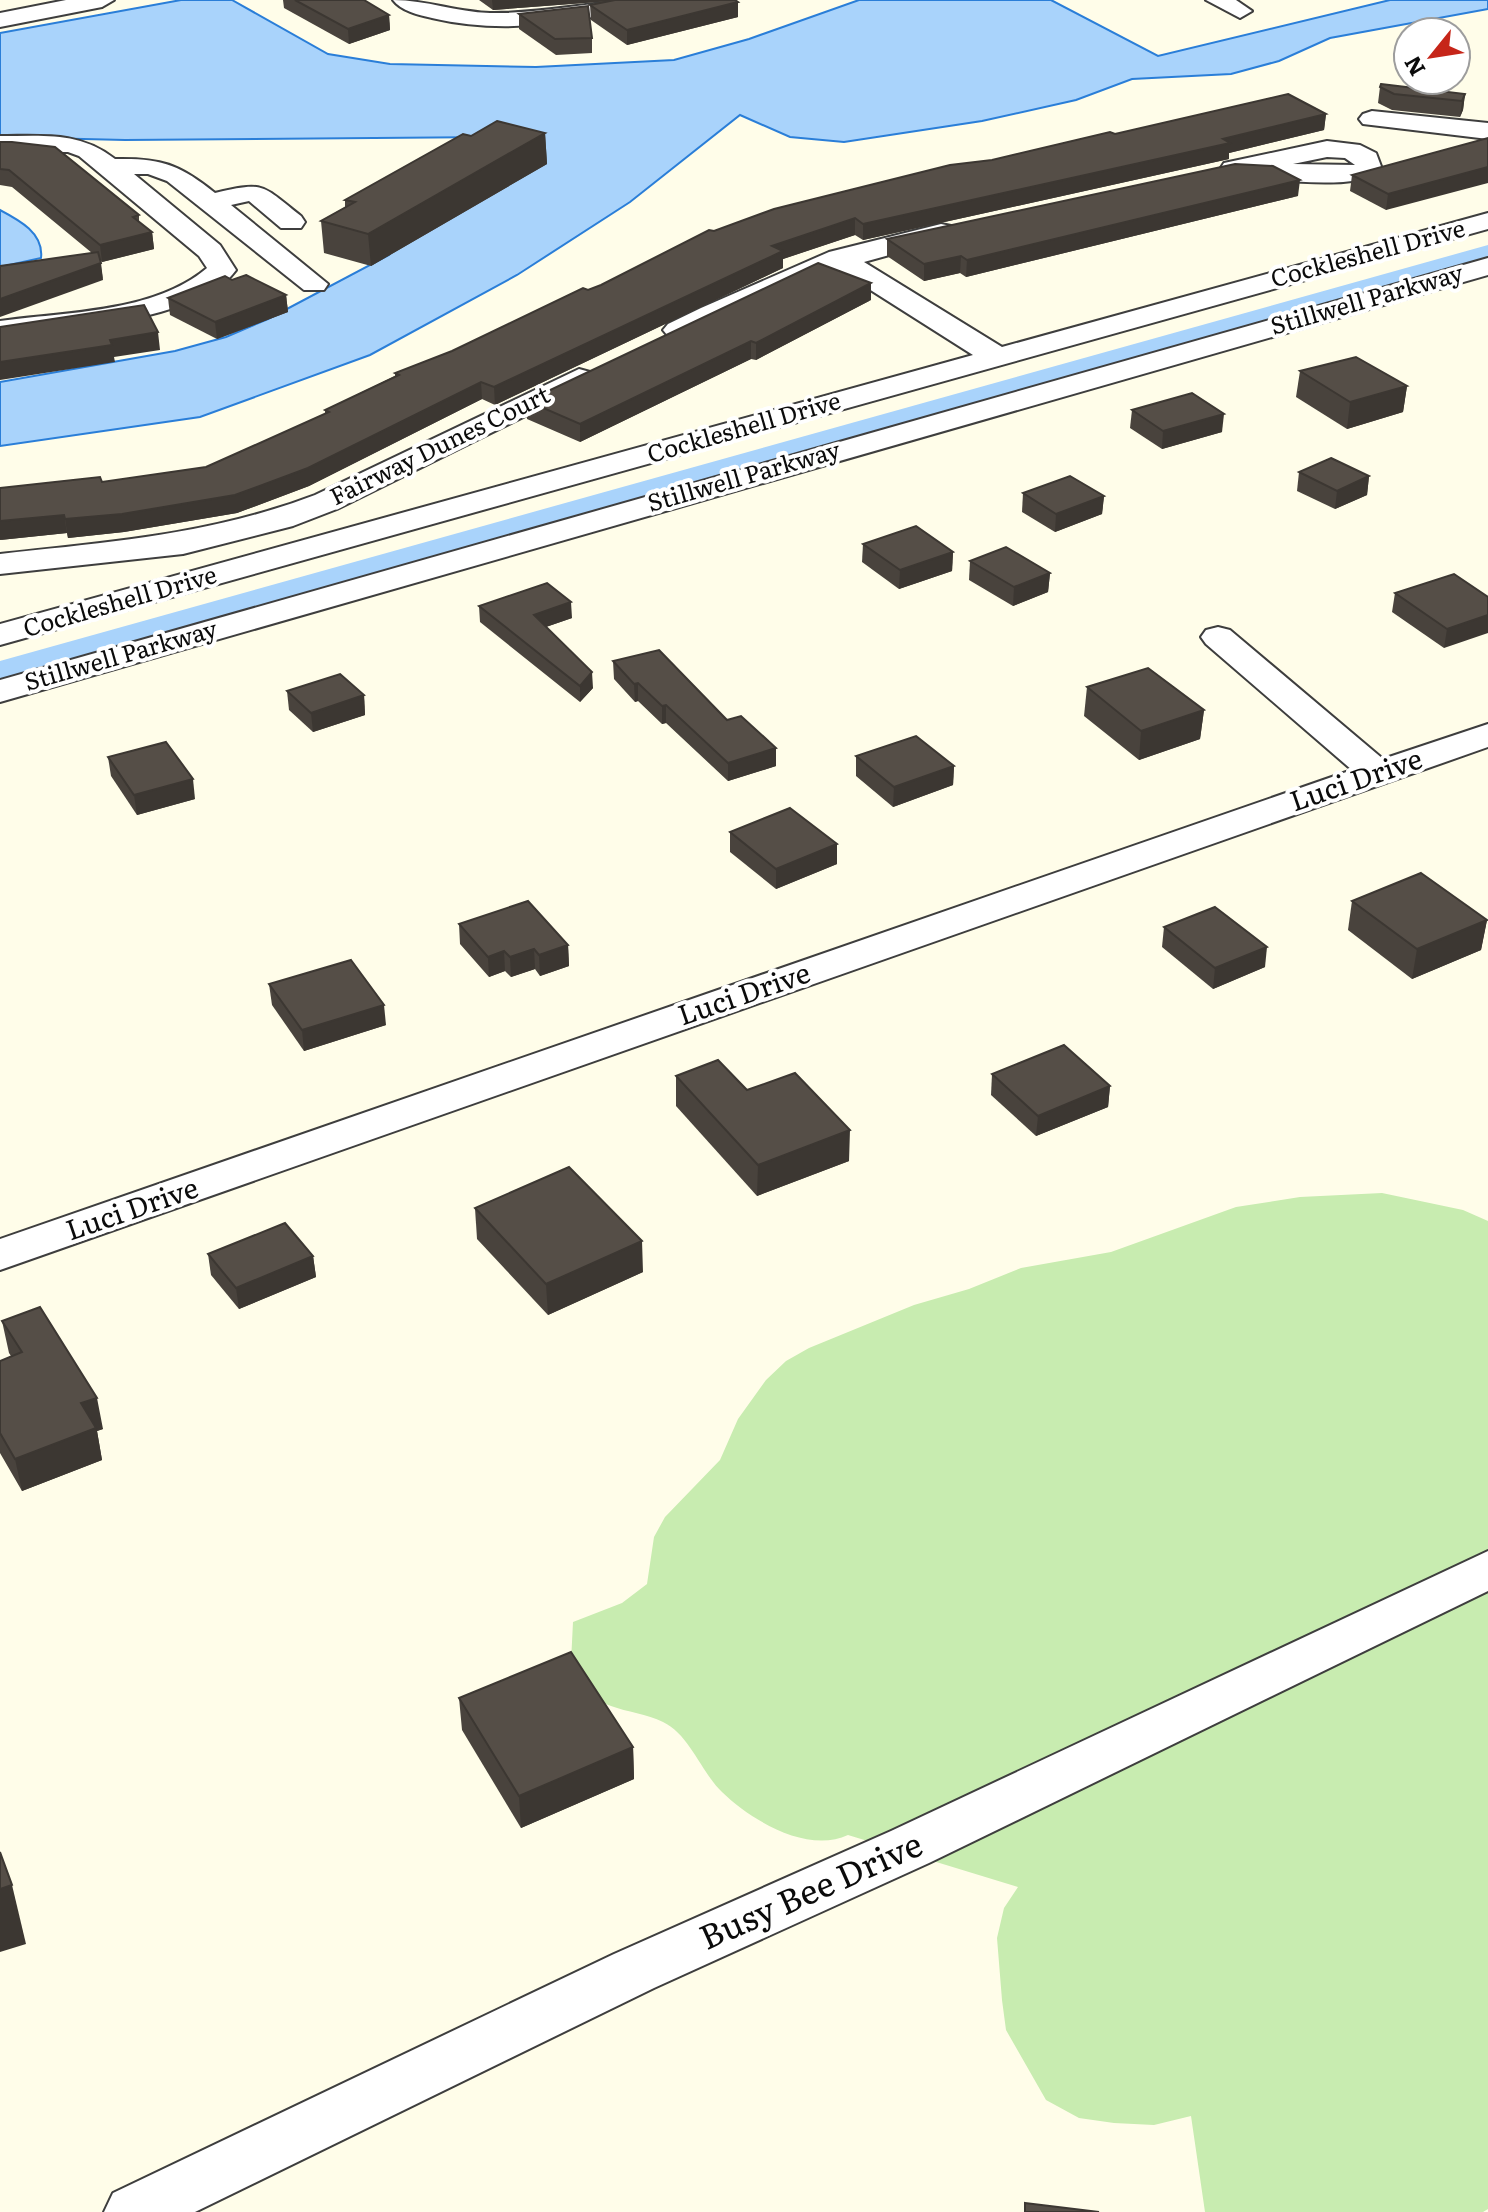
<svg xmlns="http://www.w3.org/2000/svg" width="1488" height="2212" font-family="Literata,serif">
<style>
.green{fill:#c8ecb0}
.water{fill:#a9d3fb;stroke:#2a7ed8;stroke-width:2}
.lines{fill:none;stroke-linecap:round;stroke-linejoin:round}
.canal{fill:#a9d3fb;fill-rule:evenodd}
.minor-casing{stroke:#3e3e3e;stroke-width:4}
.minor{fill:#fff;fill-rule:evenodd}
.wall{fill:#49433d}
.shaded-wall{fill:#3c3732}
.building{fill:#554e47;stroke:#3c3732;stroke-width:2}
.labels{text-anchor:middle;stroke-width:8;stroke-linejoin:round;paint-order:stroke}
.far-street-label{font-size:24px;fill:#0b0b0b;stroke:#fff}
.street-label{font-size:28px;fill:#0b0b0b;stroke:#fff}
.near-street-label{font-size:34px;fill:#0b0b0b;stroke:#fff}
</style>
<rect width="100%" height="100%" fill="#fffde9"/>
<path class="green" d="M1382 1193 1463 1210 1488 1221V2209L1483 2212H1205L1191 2116 1154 2125 1114 2123 1079 2118 1046 2100 1006 2030 1002 2000 997 1938 1004 1908 1018 1887 848 1835C808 1854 752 1821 722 1792 701 1772 690 1735 663 1722 647 1714 627 1712 611 1706 599 1702 589 1694 578 1688L571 1662 573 1622 622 1603 647 1584 654 1537 665 1517 720 1460 738 1419 766 1380 786 1361 809 1348 914 1305 969 1289 1021 1268 1111 1252 1236 1207 1300 1197Z"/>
<g class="water">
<path d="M181 0H232L328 54 390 64 536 67 674 60 749 39 859 0H1051L1158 56 1390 0H1488V9L1330 38 1279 61 1231 74 1132 79 1076 100 982 121 844 142 790 137 740 115 630 202 517 275 370 355 200 417 0 446V382L175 351 226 337 268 319 389 255 493 137 125 140 0 137V33Z"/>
<path d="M0 210C19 220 44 233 41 258L0 267Z"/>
</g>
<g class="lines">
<path class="canal" d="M1488 245V259L0 679V661Z"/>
<g class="minor-casing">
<g id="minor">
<path d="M66 0H114L102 7 0 27V13Z"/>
<path d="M393 0C427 0 456 12 490 13 544 14 596 0 650 0L646 5C575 23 504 35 432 18 419 15 401 11 393 0Z"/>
<path d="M1206 0H1236L1252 11 1240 18Z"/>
<path d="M1372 111 1488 123V139L1363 124 1359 119 1363 114Z"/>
<path d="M0 136C43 136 80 131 115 159 161 158 179 164 215 193 266 181 261 185 301 216L305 222 301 228H281L249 201 231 205 328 284 324 290H304L167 181 148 174H134L220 245 236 270C201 320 58 331 0 339V321C65 312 154 313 207 268L199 256 79 156 68 152H0Z"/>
<path d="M1327 141 1360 145 1376 153 1382 169C1365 193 1263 178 1233 177L1224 175 1220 169 1224 163ZM1327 157 1345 158 1355 165 1293 164Z"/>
<path d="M1488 213V229L0 645V624L973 355 839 270 688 336H668L663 330 668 324 701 308 829 252 941 224 951 226 955 232 951 238 864 262 1002 347Z"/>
<path d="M1488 258V275L0 702V680Z"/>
<path d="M579 369 590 372 594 378 590 384 337 509 293 526 183 554 0 574V554C110 542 210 535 315 495Z"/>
<path d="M1218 627 1230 630 1383 759 1488 724V747L0 1270V1239L1352 770 1206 644 1201 637 1206 630Z"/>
<path d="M1488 1551V1591L929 1863 654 1988 195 2212H104L113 2193 614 1954 891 1831Z"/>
</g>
</g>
<use href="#minor" class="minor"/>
</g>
<g class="wall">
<path d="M283 0H364L389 15 390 30 349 44 284 8Z"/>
<path d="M479 0H735L738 2V17L627 45 591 20 590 5 611 1 493 10Z"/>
<path d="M519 14 592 38V53L556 55 519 29Z"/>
<path d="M1380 87 1465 94 1463 110 1460 117 1392 110 1378 103Z"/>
<path d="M1326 114 1324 130 1229 153V159L863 240 855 235 783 259V268L495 405 482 399 309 486 237 513 124 532 68 538 67 533 0 540 102 482 206 467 325 414V410L395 376V373L452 351 601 285 714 231 992 160 1115 134Z"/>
<path d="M545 133 547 164 371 266 324 253 321 221 345 207V200L471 136Z"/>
<path d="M1488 138 1386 210 1350 191 1352 175Z"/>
<path d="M0 142 139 215V222L152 232 154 249 102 262 100 260 103 280 92 253 12 187 0 185Z"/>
<path d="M1298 196 966 277 960 273 924 281 887 256V239Z"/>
<path d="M286 295 288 312 217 339 170 315 168 298Z"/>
<path d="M871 300 756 360 751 359 580 442 527 419V401Z"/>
<path d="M1300 371 1407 386 1403 412 1347 429 1296 397Z"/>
<path d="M1132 410 1222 432 1162 449 1130 428Z"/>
<path d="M1299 472 1369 476 1367 495 1335 509 1297 491Z"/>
<path d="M1023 493 1104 496 1102 514 1055 532 1022 512Z"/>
<path d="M863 544 953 552 952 571 899 589 862 562Z"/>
<path d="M970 561 1050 573 1048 592 1013 606 969 580Z"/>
<path d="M1395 593 1488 597 1444 648 1392 612Z"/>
<path d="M479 606 572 618 546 627 593 688 580 702 480 622Z"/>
<path d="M613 661 727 720 776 748V766L728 781 666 723 662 724 638 701 635 702 614 679Z"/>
<path d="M1087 687 1204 710 1200 739 1139 760 1084 716Z"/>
<path d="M287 691 364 695 365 715 313 732 289 710Z"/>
<path d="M856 756 954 766 953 785 893 807 856 776Z"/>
<path d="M108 757 195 799 137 815 111 776Z"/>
<path d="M730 832 837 864 776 889 730 852Z"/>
<path d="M1352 901 1487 920 1481 950 1412 979 1348 930Z"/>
<path d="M459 924 568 945 569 966 540 976 535 969 511 977 505 971 489 977 460 944Z"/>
<path d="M1164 927 1265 967 1213 989 1162 947Z"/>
<path d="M269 984 386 1025 304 1051 272 1005Z"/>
<path d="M992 1074 1110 1086 1108 1107 1036 1136 991 1095Z"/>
<path d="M676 1076 747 1090 849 1161 757 1196 676 1106Z"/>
<path d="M475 1208 643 1272 548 1315 477 1239Z"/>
<path d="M208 1254 313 1256 316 1277 239 1309 211 1275Z"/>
<path d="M2 1321 103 1429 97 1431 102 1460 22 1491 0 1453V1361L11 1356 9 1353Z"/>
<path d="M459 1698 633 1747 634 1779 521 1828 462 1730Z"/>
</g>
<g class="shaded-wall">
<path d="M492 0H623L493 10Z"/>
<path d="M738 2V17L627 45V30Z"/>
<path d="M389 15 390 30 349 44 348 29Z"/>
<path d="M1465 94 1463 110 1460 117 1462 101Z"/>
<path d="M1326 114 1324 130 1229 153V159L863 240V224Z"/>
<path d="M545 133 547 164 371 266 368 234Z"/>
<path d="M1488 167V183L1386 210 1388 194Z"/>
<path d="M1300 180 1298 196 966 277 967 260Z"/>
<path d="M855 218V235L783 259V268L495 405 494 387 772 246Z"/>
<path d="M152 232 154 249 102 262 100 245Z"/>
<path d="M961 256 960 273 924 281V264Z"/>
<path d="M101 263 103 280 0 317V299Z"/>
<path d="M871 283V300L756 360V343Z"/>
<path d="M286 295 288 312 217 339 215 322Z"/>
<path d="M158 332 160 350 114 357 115 362 0 380V362L110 340Z"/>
<path d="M751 341V359L580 442V424Z"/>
<path d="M481 382 482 399 309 486 237 513 124 532 68 538 65 519Z"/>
<path d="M1407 386 1403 412 1347 429 1350 402Z"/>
<path d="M1224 414 1222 432 1162 449 1163 431Z"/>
<path d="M1369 476 1367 495 1335 509 1337 491Z"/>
<path d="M1104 496 1102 514 1055 532 1056 514Z"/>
<path d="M64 515 67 533 0 540V521Z"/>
<path d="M953 552 952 571 899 589 900 570Z"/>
<path d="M1050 573 1048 592 1013 606 1014 587Z"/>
<path d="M571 602 572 618 534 631V615Z"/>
<path d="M1488 615V633L1444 648 1447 629Z"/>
<path d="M592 672 593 688 580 702V686Z"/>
<path d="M638 683V701L635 702 634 684Z"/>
<path d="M364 695 365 715 313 732 311 713Z"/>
<path d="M666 705V723L662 724V706Z"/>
<path d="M1204 710 1200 739 1139 760 1141 731Z"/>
<path d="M776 748V766L728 781V763Z"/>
<path d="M954 766 953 785 893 807 894 787Z"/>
<path d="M193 779 195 799 137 815 134 795Z"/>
<path d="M837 844V864L776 889V869Z"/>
<path d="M1487 920 1481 950 1412 979 1417 949Z"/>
<path d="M568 945 569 966 540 976 539 955Z"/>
<path d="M1267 947 1265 967 1213 989 1215 968Z"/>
<path d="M534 949 535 969 511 977 510 957Z"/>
<path d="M504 951 505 971 489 977 488 957Z"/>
<path d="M384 1005 386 1025 304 1051 302 1030Z"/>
<path d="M1110 1086 1108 1107 1036 1136 1038 1116Z"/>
<path d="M850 1130 849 1161 757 1196 758 1165Z"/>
<path d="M642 1241 643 1272 548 1315 546 1284Z"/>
<path d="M313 1256 316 1277 239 1309 236 1288Z"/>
<path d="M97 1398 103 1429 97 1431 102 1460 22 1491 15 1459 81 1403Z"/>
<path d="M633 1747 634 1779 521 1828 519 1796Z"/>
<path d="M12 1885 26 1944 0 1952V1889Z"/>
</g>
<g class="building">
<path d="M295 0H364L389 15 348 29Z"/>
<path d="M615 0H735L738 2 627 30 590 5Z"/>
<path d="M588 6 592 38 555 39 519 14Z"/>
<path d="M1381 84 1465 94 1462 101 1394 94 1380 87Z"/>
<path d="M1288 94 1326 114 1223 139 1230 143 863 224 855 218 772 246 783 251 494 387 481 382 308 468 235 495 122 514 65 519 64 515 0 521V488L100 477 102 482 206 467 329 412 325 410 399 375 395 373 452 351 583 288 588 290 601 285 709 230 714 231 774 209 950 165 992 160 1110 132 1115 134Z"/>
<path d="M497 121 545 133 368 234 321 221 355 202 345 200 463 134 471 136Z"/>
<path d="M1488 138V167L1388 194 1352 175Z"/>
<path d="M0 142H12L55 147 139 215 133 217 152 232 100 245 9 170 0 169Z"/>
<path d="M1235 164 1273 166 1300 180 967 260 961 256 924 264 887 239Z"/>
<path d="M98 252 101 263 0 299V266Z"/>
<path d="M818 263 871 283 756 343 751 341 580 424 527 401Z"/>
<path d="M246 275 286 295 215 322 168 298 225 276 232 280Z"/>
<path d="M144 305 158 332 110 340 112 345 0 362V327Z"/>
<path d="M1356 357 1407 386 1350 402 1300 371Z"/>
<path d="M1192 393 1224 414 1163 431 1132 410Z"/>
<path d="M1331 458 1369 476 1337 491 1299 472Z"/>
<path d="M1070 476 1104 496 1056 514 1023 493Z"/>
<path d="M916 526 953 552 900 570 863 544Z"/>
<path d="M1006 547 1050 573 1014 587 970 561Z"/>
<path d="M1454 574 1488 597V615L1447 629 1395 593Z"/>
<path d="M547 583 571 602 534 615 592 672 580 686 479 606Z"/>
<path d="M659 650 727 720 741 716 776 748 728 763 666 705 662 706 638 683 634 684 613 661Z"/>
<path d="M1148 668 1204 710 1141 731 1087 687Z"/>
<path d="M340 674 364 695 311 713 287 691Z"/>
<path d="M916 736 954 766 894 787 856 756Z"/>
<path d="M166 742 193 779 134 795 108 757Z"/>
<path d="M790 808 837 844 776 869 730 832Z"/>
<path d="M1421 873 1487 920 1417 949 1352 901Z"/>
<path d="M528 901 568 945 539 955 534 949 510 957 504 951 488 957 459 924Z"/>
<path d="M1215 907 1267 947 1215 968 1164 927Z"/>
<path d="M351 960 384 1005 302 1030 269 984Z"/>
<path d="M1064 1045 1110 1086 1038 1116 992 1074Z"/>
<path d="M718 1060 747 1090 795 1073 850 1130 758 1165 676 1076Z"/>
<path d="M569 1167 642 1241 546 1284 475 1208Z"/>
<path d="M285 1223 313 1256 236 1288 208 1254Z"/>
<path d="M40 1307 97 1398 81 1403 96 1428 15 1459 0 1433V1361L22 1352 2 1321Z"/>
<path d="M571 1652 633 1747 519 1796 459 1698Z"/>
<path d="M0 1852 12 1885 0 1889Z"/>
<path d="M1025 2203 1099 2212H1025Z"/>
</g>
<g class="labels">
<g class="far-street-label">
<text transform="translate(1368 254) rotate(-15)" y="8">Cockleshell Drive</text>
<text transform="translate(1367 300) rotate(-16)" y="8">Stillwell Parkway</text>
<text transform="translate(744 428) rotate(-16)" y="8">Cockleshell Drive</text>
<text transform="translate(440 446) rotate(-26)" y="8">Fairway Dunes Court</text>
<text transform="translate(744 477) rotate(-16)" y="8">Stillwell Parkway</text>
<text transform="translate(120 602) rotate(-16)" y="8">Cockleshell Drive</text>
<text transform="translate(121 656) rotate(-16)" y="8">Stillwell Parkway</text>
</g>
<g class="street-label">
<text transform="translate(1356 780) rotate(-19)" y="10">Luci Drive</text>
<text transform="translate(744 994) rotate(-19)" y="10">Luci Drive</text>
<text transform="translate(132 1209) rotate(-19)" y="10">Luci Drive</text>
</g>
<g class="near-street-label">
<text transform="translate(811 1891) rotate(-24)" y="12">Busy Bee Drive</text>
</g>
</g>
<g transform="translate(1432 56) rotate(240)"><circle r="38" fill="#ffffff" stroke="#9d9d9d" stroke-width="2"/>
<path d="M0-6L14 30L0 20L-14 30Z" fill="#c62519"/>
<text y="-12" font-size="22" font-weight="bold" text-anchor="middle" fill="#0b0b0b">N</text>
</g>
</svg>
